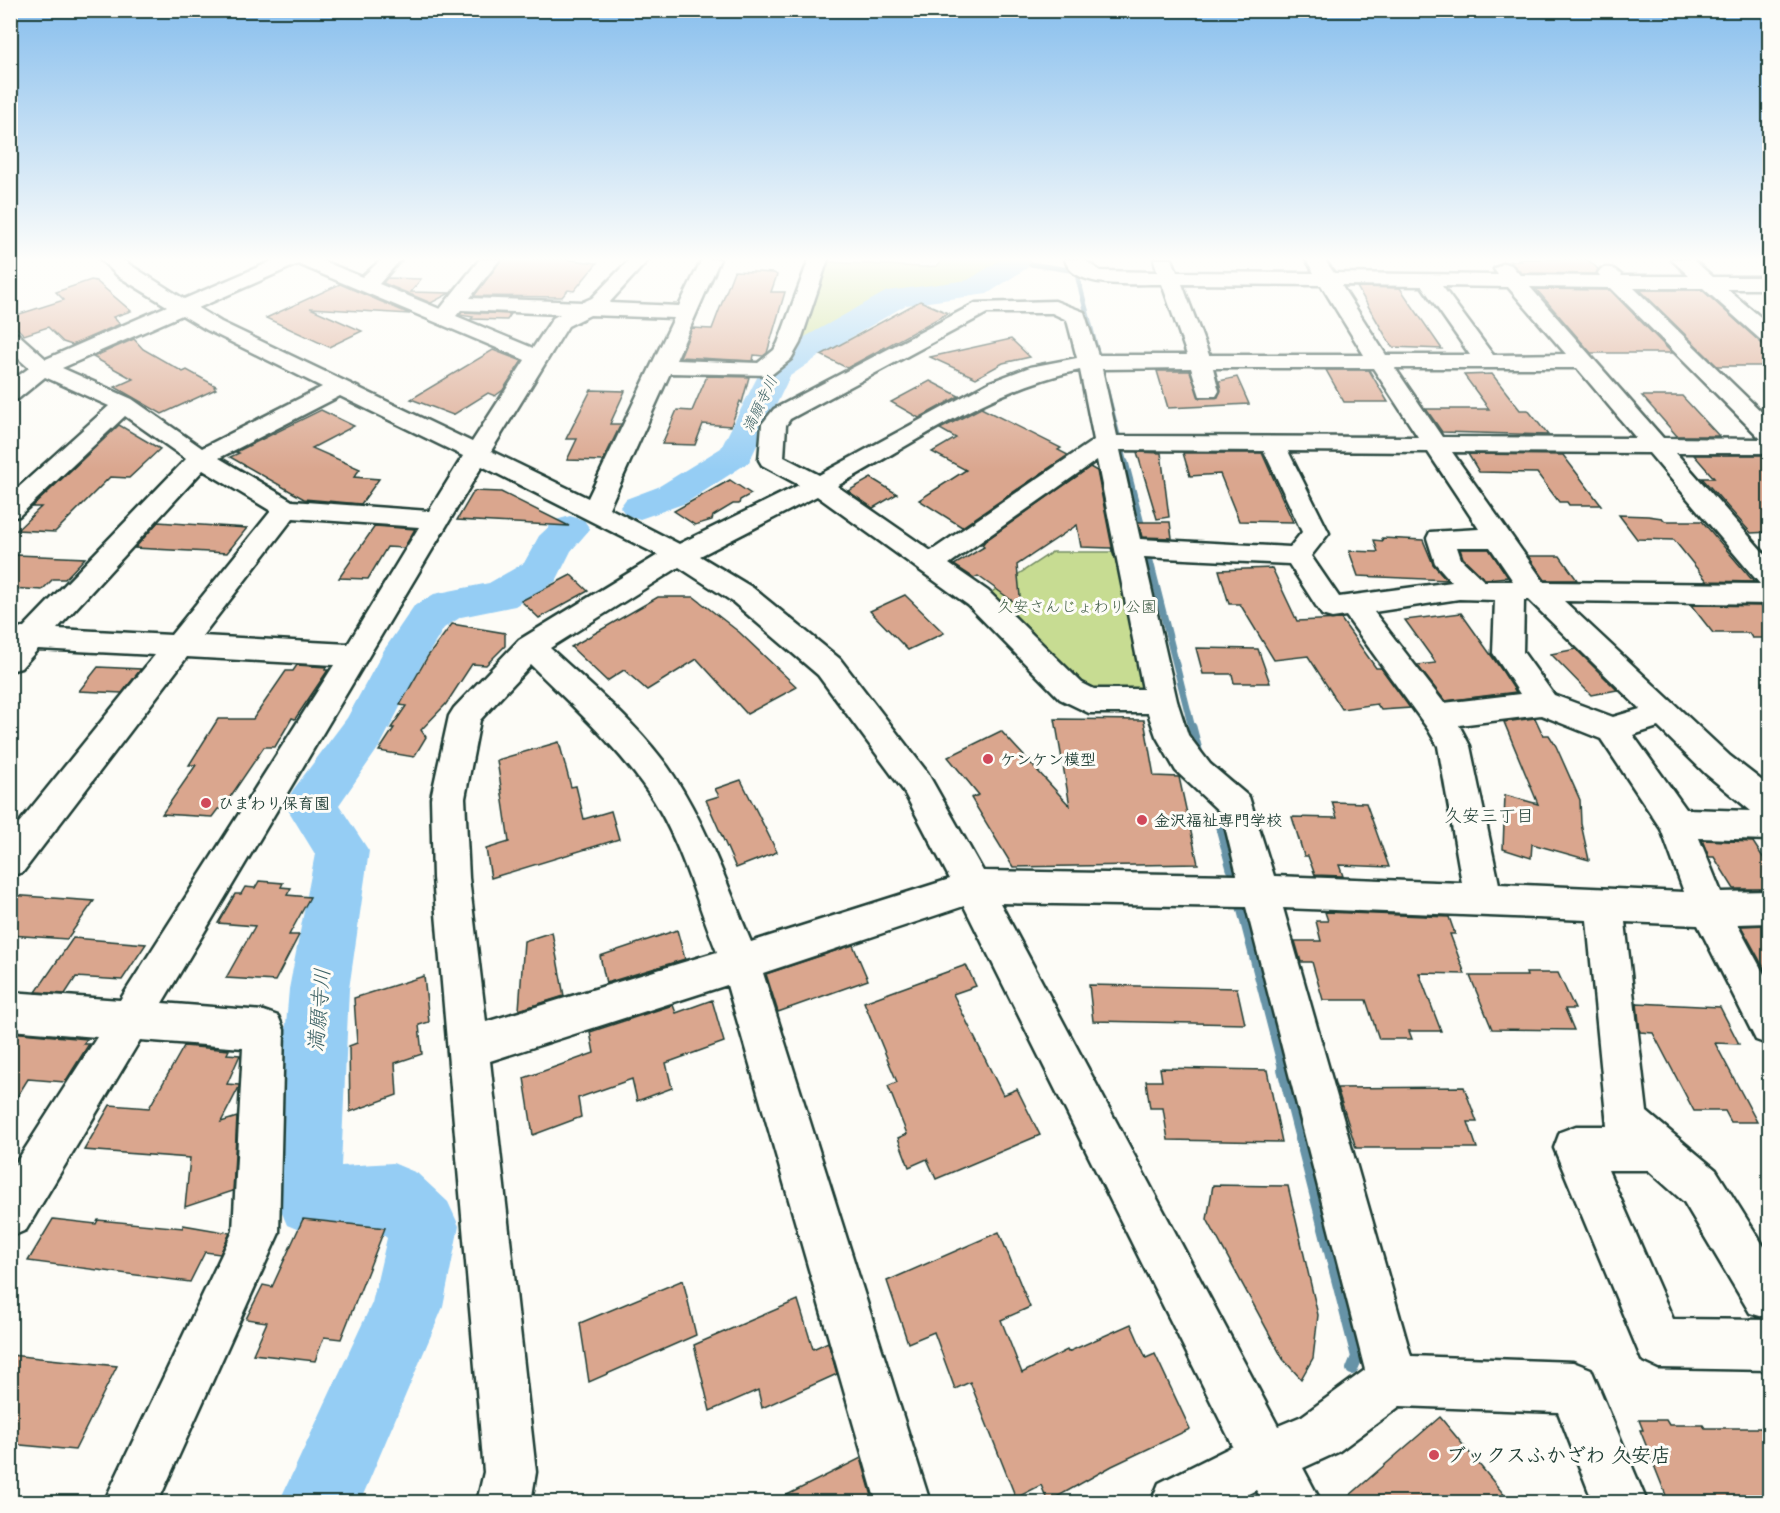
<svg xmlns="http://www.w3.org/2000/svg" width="1780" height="1513" font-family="'Balsamiq Sans','Klee One',sans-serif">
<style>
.green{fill:#c7dc92;stroke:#738c63;stroke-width:1.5}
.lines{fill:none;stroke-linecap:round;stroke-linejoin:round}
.stream-far3{stroke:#6693a7;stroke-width:5}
.stream-far2{stroke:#6693a7;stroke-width:7}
.stream-far1{stroke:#6693a7;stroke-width:9}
.stream{stroke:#6693a7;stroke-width:12}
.river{fill:#95cdf4;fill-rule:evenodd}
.building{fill:#daa68e;stroke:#1f3d34;stroke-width:1.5}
.minor-casing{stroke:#1f3d34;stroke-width:5}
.minor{fill:#fdfcf7;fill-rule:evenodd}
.poi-dot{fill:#d1495b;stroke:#fdfcf7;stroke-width:2}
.labels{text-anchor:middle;stroke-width:6;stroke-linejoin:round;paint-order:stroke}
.far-water-label{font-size:15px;font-style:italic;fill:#3c6164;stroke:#fdfcf7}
.park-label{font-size:16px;fill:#415d47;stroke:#fdfcf7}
.poi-label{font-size:16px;font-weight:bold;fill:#1f3d34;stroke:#fdfcf7;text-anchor:start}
.neighbourhood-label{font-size:18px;fill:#1f3d34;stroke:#fdfcf7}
.near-poi-label{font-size:20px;font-weight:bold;fill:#1f3d34;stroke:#fdfcf7;text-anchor:start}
.near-water-label{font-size:21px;font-style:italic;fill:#3c6164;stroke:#fdfcf7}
</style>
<rect width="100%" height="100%" fill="#fdfcf7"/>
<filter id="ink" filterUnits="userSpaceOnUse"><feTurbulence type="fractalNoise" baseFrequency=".0167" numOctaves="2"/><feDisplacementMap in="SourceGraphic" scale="12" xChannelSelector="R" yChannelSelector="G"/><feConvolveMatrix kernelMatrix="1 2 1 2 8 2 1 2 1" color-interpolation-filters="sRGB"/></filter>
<g filter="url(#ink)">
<g class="green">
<path d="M942 259H1009C990 282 924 292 894 294L800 347 828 262 923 267 937 266Z"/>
<path d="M1052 552H1121L1150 696 1086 691 990 593Z"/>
</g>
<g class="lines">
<g class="stream-far3">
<path d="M1017 262 1076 271 1097 352"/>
<path d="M1105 383 1118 435"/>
<path d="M1121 448 1125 464"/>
</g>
<g class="stream-far2">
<path d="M1125 462 1146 543"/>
<path d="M1149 557 1192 728"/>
</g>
<g class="stream-far1">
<path d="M1192 727 1199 754"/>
<path d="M1219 824 1231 869"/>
<path d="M1241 908 1283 1070"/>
</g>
<path class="stream" d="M1283 1069 1357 1357 1352 1369"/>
<g class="river">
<path d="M1002 259H1031L1027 268 987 294 906 305 818 357 790 376 749 462 686 503 640 519 626 515 620 507 626 499 658 487 721 448 764 364 794 343 887 291 968 280Z"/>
<path d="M570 516 584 520 590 529 571 551 556 581 515 606 461 617 444 628 421 666 381 744 339 805 369 851 349 989 341 1166 393 1163 417 1173 448 1202 459 1226 443 1307 360 1502H279L372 1303 387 1238 380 1232 311 1235 287 1225 272 1189 289 989 315 854 285 805 293 790 347 718 384 650 414 606 434 594 489 583 524 563 539 536 556 520Z"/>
</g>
</g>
<g class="building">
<path d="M502 259H562L597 263 574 291 568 290 562 297 474 296Z"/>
<path d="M1519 259H1587L1598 269 1596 274 1521 273 1510 261H1521Z"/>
<path d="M734 271 774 273 777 275 771 292H785L767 353 763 356 754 355 753 361 680 357 692 328 712 329Z"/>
<path d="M387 278 421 279 411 292 450 293 431 303 383 283Z"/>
<path d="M91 280 96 281 131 311 113 317 120 324 72 345 63 342 48 327 24 335 10 321V317L64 300 56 292Z"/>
<path d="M340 284 410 314 310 308 362 331 329 347 266 318Z"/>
<path d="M1357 287 1400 288 1442 349 1392 347Z"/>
<path d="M1536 289 1610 290 1672 353H1591Z"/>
<path d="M1640 290H1702L1770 351V366H1717Z"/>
<path d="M920 301 948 313 847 368 821 355Z"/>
<path d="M462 312 511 314 507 320 471 319 473 317 460 315Z"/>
<path d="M134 339 143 349 183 372 187 370 216 386 214 387 216 389 162 414 115 387 133 379 93 357Z"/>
<path d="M1011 339 1030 357 1003 363 976 378 930 357Z"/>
<path d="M493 350 522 361 503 390 495 396 488 393 453 415 411 399Z"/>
<path d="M1326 370H1369L1388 402H1344Z"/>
<path d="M1157 371H1190L1200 398 1218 397 1221 390 1219 381 1237 377 1249 404 1168 408Z"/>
<path d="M1492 374 1520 410H1528L1548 435 1442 432 1426 409H1489L1464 375Z"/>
<path d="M707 376 749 377 742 403 740 401 731 426 703 424 695 445 662 444 677 410 692 411Z"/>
<path d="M930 381 959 396 919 418 891 402Z"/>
<path d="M591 390 625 391 610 424H621L603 461 567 460 577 439H566Z"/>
<path d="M1642 396H1682L1719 436H1677Z"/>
<path d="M981 408 1061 448 1058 450 1068 455 962 527 919 500 966 470 932 452 956 438 940 429Z"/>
<path d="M321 410 354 426 312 448 360 469 354 477 379 479 361 504 304 499 230 457 239 453 236 452Z"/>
<path d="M119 425 160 449 129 478 110 477 55 532 17 530 41 507H32Z"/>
<path d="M1137 452 1161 453 1169 517 1157 519Z"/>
<path d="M1183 453H1262L1293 522 1239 521 1220 474 1190 476Z"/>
<path d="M1468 454 1563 455 1601 505H1569L1567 502H1559L1537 473 1479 472Z"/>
<path d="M1694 455H1770V532L1751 533 1702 478H1714Z"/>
<path d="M1090 467 1097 471 1114 557 1111 548 1081 547 1077 525 1017 565 1021 607 978 576 974 578 954 565 984 547 982 545 985 541Z"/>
<path d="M871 478 897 494 873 508 848 491Z"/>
<path d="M730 480 751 494 740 500 739 504H733L713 516 712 520 695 525 674 511Z"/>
<path d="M474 491 501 492 569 526 457 520Z"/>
<path d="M1619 515 1648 516 1662 518 1665 521H1702L1754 582 1707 581 1674 540 1637 539Z"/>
<path d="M158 522 201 525 247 528 227 553 135 548Z"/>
<path d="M1138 522H1170L1172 538 1142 537Z"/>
<path d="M375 526 415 529 404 548 387 547 368 579 339 578Z"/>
<path d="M1382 538 1423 540 1433 564 1447 580 1358 576 1349 551 1378 552 1374 540 1383 541Z"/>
<path d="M1460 549H1489L1508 577 1485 579 1463 558Z"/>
<path d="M17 555 85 558 65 579H53L42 590 10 588V562Z"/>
<path d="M1528 556H1560L1577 580H1545Z"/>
<path d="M1272 568 1297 621 1341 619 1376 668H1381L1410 708 1381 710 1377 704 1342 709 1308 656 1274 660 1240 604H1229L1219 570Z"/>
<path d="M571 575 588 591 539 618 521 601Z"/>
<path d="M905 595 944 633 908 650 870 611Z"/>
<path d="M658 597H694L739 632 797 687 747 714 697 659 647 690 624 670 607 681 571 647Z"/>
<path d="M1691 605 1770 606V638H1752L1749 633H1713Z"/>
<path d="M1461 613 1503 672 1516 692 1445 701 1417 665 1436 663 1405 620Z"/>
<path d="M452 624 505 633V646L486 665 472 664 446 704 421 730 426 737 414 757 379 751 394 728H391L406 706 400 705 428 656Z"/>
<path d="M1196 648 1258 649 1270 683H1234L1232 674H1203Z"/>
<path d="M1576 649 1617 690 1591 695 1551 654Z"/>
<path d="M297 665 326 667 325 670H328L295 719 292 718 275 747H264L222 809H218L212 817 162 814 196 765H189L218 719H253L286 671H293Z"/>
<path d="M98 667 141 669 122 693 79 691Z"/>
<path d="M1535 718 1543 735H1549L1556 746 1580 800 1581 824 1589 860 1532 844 1531 858 1503 849 1505 795 1538 804 1504 722Z"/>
<path d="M1055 719 1144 720 1154 776 1179 777 1198 864 1013 867 971 798 979 795 948 757 1001 731 1070 806Z"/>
<path d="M559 742 571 787 576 786 584 819 611 811 619 839 491 878 486 849 509 842 497 760Z"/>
<path d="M741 780 777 852 736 868 706 800 719 796 715 789Z"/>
<path d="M1332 802 1366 803 1389 867 1339 865 1343 876 1315 875 1308 856H1304L1292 817 1337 818Z"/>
<path d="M1702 840 1753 842 1770 868V889H1734L1714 857H1709Z"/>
<path d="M259 881 283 883 281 887 291 888 287 895 310 897 289 935H299L275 981 226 978 255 926 218 923 235 894H241L245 887 255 888Z"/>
<path d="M10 895 94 901 67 939 10 935Z"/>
<path d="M1325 912 1449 917 1455 934H1450L1465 974 1419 973 1441 1031H1409L1412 1039H1379L1366 1000H1323L1312 962H1301L1295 941H1321L1316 921H1328Z"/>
<path d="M1741 926 1770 925V979Z"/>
<path d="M677 930 685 959 606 983 600 956Z"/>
<path d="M552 932 564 996 519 1010 524 941Z"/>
<path d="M73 938 146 944 122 980 76 977 65 994 36 992Z"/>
<path d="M853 945 868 980 778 1012 766 974Z"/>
<path d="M966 965 976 986 953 994 1003 1095 1017 1089 1040 1135 936 1179 927 1159 909 1167 898 1138 907 1134 888 1086 897 1082 864 1002Z"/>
<path d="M1526 973H1558L1575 1009H1565L1574 1030 1492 1029 1470 976H1527Z"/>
<path d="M424 976 429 1022 419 1025 422 1054 395 1063 397 1095 350 1112 349 1046 357 1043 354 998Z"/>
<path d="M1089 985 1237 988 1245 1024 1093 1021Z"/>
<path d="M712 1000 724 1042 666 1063 672 1088 637 1101 632 1079 578 1098 581 1117 533 1135 524 1078 594 1053 590 1032 673 1005 676 1013Z"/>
<path d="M1637 1003 1720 1007 1739 1044 1715 1043 1757 1122H1731L1725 1111H1694L1653 1033 1640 1032Z"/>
<path d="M10 1032 87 1039 83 1044H89L65 1082 28 1079 10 1108Z"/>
<path d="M184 1046 229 1050 227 1054 240 1055 227 1084 239 1085V1087L221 1122 237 1117 233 1191 185 1207 190 1158 84 1150 110 1105 149 1108Z"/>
<path d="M1160 1068 1267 1070 1282 1142 1168 1140 1163 1108H1150L1146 1081H1162Z"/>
<path d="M1464 1087 1477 1122H1468L1477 1148H1356L1337 1088Z"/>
<path d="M1213 1185 1288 1186 1318 1315 1313 1358 1301 1379 1283 1359 1207 1219Z"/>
<path d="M53 1219 96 1224 98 1220 183 1228V1225L230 1233 220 1254 205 1252 190 1282 28 1261Z"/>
<path d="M303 1219 385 1228 341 1339 324 1337 315 1361 253 1354 267 1322 246 1319 263 1285 272 1287Z"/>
<path d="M999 1232 1030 1307 1001 1320 1022 1373 1067 1350 1068 1352 1131 1324 1146 1358 1155 1354 1190 1429 1112 1466 1048 1502 1041 1485 1016 1498 970 1382 955 1389 934 1332 908 1343 887 1281Z"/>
<path d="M683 1280 696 1335 589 1382 580 1323Z"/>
<path d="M798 1300 813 1349 828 1342 837 1374 762 1408 758 1390 710 1411 694 1345Z"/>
<path d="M10 1355 117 1366 75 1450 10 1444Z"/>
<path d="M1440 1417 1511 1503H1341Z"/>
<path d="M1639 1420H1666L1669 1425H1703L1705 1428H1770V1503H1669L1640 1430H1643Z"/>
<path d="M861 1458 874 1503H771Z"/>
</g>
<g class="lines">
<g class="minor-casing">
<path id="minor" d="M100 259H121L184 299 277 259H318L362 277 382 259H401L379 284 440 309 480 259H500L470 298 583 302 592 298 630 259H649L609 303 679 306 702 259H720L676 360 758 363 774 350 778 343 809 259H828L800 343 791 359 771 375 670 373 609 508 679 544 799 485 762 465 759 460 762 424 774 409 976 303 1055 301 1084 312 1098 355H1187L1162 284C1137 283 1072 291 1065 259H1083L1100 271 1157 272 1154 259H1172L1177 272 1314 273 1306 259H1324L1334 273 1498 275 1494 269 1504 263 1511 265 1520 275 1600 276 1598 273 1601 269C1611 266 1615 269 1622 276H1689L1671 259H1692L1713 277H1770V289H1727L1770 325V342L1762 341 1703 288H1634L1770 420V453H1676L1770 560V604L1564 601 1730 756 1770 787V840L1699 838 1721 892 1770 891V923L1737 924 1770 985V1045L1756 1040 1698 925 1625 922 1647 1112 1716 1170 1770 1256V1319L1750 1313 1684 1202 1648 1170H1608L1673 1319 1770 1320V1370L1659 1368 1642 1360 1554 1148 1560 1132 1576 1126H1607L1587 920 1283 908 1411 1356 1573 1362 1591 1369 1647 1502H1593L1558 1412 1400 1406 1338 1452 1303 1468 1321 1502H1264L1256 1490 1233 1502H1151L1159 1483 1233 1446 964 906 763 973 930 1502H876L727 985 490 1061 536 1472 531 1502H477L484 1472 433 878 431 798 449 716 454 708 519 640 658 555 482 466 162 1003 264 1011 278 1016 284 1030 279 1233 158 1502H104L233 1231 243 1048 140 1040 26 1230 10 1237V1172L97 1037 10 1030V992L120 1000 334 665 187 657 23 872 10 876V834L155 655 38 649 21 668 10 671V629L24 627 186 459 125 416 19 516 10 518V495L109 406 45 377 18 399 10 401V382L29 368 10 351V333L18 334 46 359 167 306 118 276ZM298 264 525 360 472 442 221 322 198 308ZM1182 284 1321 285 1364 355H1209ZM1341 285 1422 286 1470 355H1386ZM1442 286 1508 287 1566 354 1493 355ZM1530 287 1611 288 1761 439 1663 438ZM461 310 560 314 553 318 533 348 456 316ZM987 313H1052L1067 320 1077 358 1030 367 990 382 819 475 784 457 786 425 790 419ZM182 315 207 330 322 387 202 448 132 399 62 368ZM590 315 674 318 588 498 491 451 568 326ZM1191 368 1200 396H1216L1219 391 1213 368H1373L1418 437 1117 436 1102 369ZM1395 368H1577L1636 438 1442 437ZM1080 370 1094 440 931 551 837 486C914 443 992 388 1080 370ZM340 396 463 456 429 511 292 501 219 458ZM1120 450 1264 451 1302 532 1290 547 1140 539ZM1288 451 1428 452 1479 529 1430 532 1427 538 1435 563 1452 582 1339 597 1311 556 1329 533ZM1452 452 1649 453 1760 584 1544 582ZM1097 460 1143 689H1094L1082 683 988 591 949 564ZM203 470 271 511 171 635 57 629ZM817 496 968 605 1060 699 1089 713H1148L1156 736 1176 771 1222 814 1237 875 983 871 927 772 840 659 753 588 700 556ZM293 518 419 527 348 644 202 636ZM1457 547H1490L1513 581H1484L1461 559ZM1144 557 1289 564 1322 615 1332 618 1346 616 1428 729 1438 746 1462 883 1274 876 1249 797 1210 764 1188 735 1177 701ZM679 567 733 602 818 675 903 790 950 879 751 942C728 886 707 827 674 776 642 727 593 688 550 648ZM1459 599 1495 600 1493 653 1520 694 1444 703 1374 612ZM1524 600H1529L1640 709 1613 717 1554 695 1523 652ZM531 665C572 706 616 745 649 793 680 839 696 900 717 952L486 1022 469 878 465 798 480 720ZM1541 715 1601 739 1661 829 1684 892 1499 884 1470 746 1459 725ZM1658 727 1706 774 1751 811 1686 809 1633 735ZM1000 903 1246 907 1365 1370 1302 1416 1278 1426Z"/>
</g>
<use href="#minor" class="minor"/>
</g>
</g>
<linearGradient id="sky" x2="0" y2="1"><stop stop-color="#87beed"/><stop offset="0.55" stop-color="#fefefb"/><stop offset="1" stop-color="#fefefb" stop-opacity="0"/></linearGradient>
<rect width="1780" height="471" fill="url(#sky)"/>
<g class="poi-dot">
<circle cx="988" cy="759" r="6"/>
<circle cx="206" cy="803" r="6"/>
<circle cx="1142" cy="820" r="6"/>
<circle cx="1434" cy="1455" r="6"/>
</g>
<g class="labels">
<g class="far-water-label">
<text transform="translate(760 404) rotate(-64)" y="5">満願寺川</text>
</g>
<g class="park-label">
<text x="1077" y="612">久安さんじょわり公園</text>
</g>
<g class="poi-label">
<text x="1000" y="765">ケンケン模型</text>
<text x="218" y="809">ひまわり保育園</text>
<text x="1154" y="826">金沢福祉専門学校</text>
</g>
<g class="neighbourhood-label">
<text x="1489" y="822">久安三丁目</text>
</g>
<g class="near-poi-label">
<text x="1446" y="1462">ブックスふかざわ 久安店</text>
</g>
<g class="near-water-label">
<text transform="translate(319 1010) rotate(-85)" y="7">満願寺川</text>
</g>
</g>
<rect width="1780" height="1513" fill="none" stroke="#fdfcf7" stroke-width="36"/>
<rect x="18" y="18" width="1744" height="1477" fill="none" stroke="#1f3d34" stroke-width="2" filter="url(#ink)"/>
</svg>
